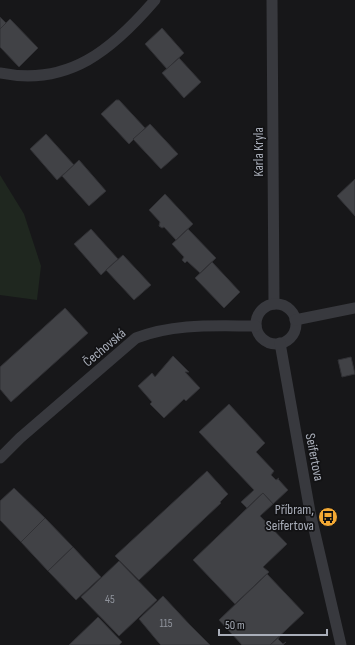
<svg xmlns="http://www.w3.org/2000/svg" width="355" height="645" font-family="'Sofia Sans Condensed',sans-serif">
<style>
.green{fill:#1f271f}
.building{fill:#414246;stroke:#313135}
.lines{fill:none;stroke-linecap:round;stroke-linejoin:round}
.minor{stroke:#38393e;stroke-width:11}
.labels{text-anchor:middle;stroke-width:3.5;stroke-linejoin:round;paint-order:stroke}
.number-label{font-size:12px;fill:#8f939c}
.street-label{font-size:14px;fill:#a9aeb9;stroke:#121214}
.poi-label{font-size:14px;fill:#a9aeb9;stroke:#121214;text-anchor:end}
</style>
<rect width="100%" height="100%" fill="#171719"/>
<path class="green" d="M0 175 24 214 41 266 37 300 0 295Z"/>
<g class="building">
<path d="M0 17 6 23 0 29Z"/>
<path d="M10 19 38 48 19 67 0 47V29Z"/>
<path d="M162 28 184 53 167 69 145 44Z"/>
<path d="M179 58 201 82 184 98 162 73Z"/>
<path d="M116 100H119L145 128 129 144 101 114Z"/>
<path d="M150 124 178 154 161 169 133 139Z"/>
<path d="M46 134 74 165 57 180 30 149Z"/>
<path d="M79 160 106 191 89 206 62 176Z"/>
<path d="M355 179V216L337 196Z"/>
<path d="M165 194 193 224 176 240 164 227 162 228 159 226 160 222 149 210Z"/>
<path d="M91 229 118 259 101 275 74 244Z"/>
<path d="M188 229 216 258 200 273 187 261 185 263 182 260 184 257 172 244Z"/>
<path d="M123 255 151 285 134 300 106 270Z"/>
<path d="M212 262 240 292 224 308 195 278Z"/>
<path d="M65 308 88 333 11 402 0 389V367Z"/>
<path d="M173 356 189 372H185L200 388 186 401 184 399 164 418 150 404 152 402 138 386 152 373 155 377Z"/>
<path d="M351 357 355 374 342 377 338 360Z"/>
<path d="M229 404 265 443 256 452 274 471 271 475 276 480 279 478 278 479 288 490 273 504 263 493 247 508 241 502 254 490 199 432Z"/>
<path d="M207 471 228 494 220 502 221 503 139 580 115 556Z"/>
<path d="M14 488 45 518 21 542 0 520V501Z"/>
<path d="M263 493 273 504 260 516 287 544 263 567 269 572 235 604 193 560Z"/>
<path d="M45 518 73 547 48 571 21 542Z"/>
<path d="M73 547 101 577 76 600 48 571Z"/>
<path d="M119 561 157 600 119 636 81 597Z"/>
<path d="M267 574 304 613 270 645H242L219 620Z"/>
<path d="M163 596 190 625 210 645H161L159 643 139 619Z"/>
<path d="M98 617 122 642 119 645H69Z"/>
<path d="M280 636 278 639 283 644 286 642 283 645H270Z"/>
</g>
<g class="lines">
<g class="minor">
<path d="M272 0 274 304"/>
<path d="M0 73C69 87 113 49 155 0"/>
<circle cx="276" cy="324" r="20"/>
<path d="M295 320 355 308"/>
<path d="M280 343 310 512 341 645"/>
<path d="M0 458 20 438 136 338C175 323 215 326 256 326"/>
</g>
</g>
<defs>
<g id="bus-disc" transform="scale(1)"><circle r="9.5" fill="#f3a934" stroke="#121214"/><path d="M-5-6H5V4H4V6H2V4H-2V6H-4V4H-5ZM-3.5-4V0h7V-4ZM-3.5 1.2v1.5H-2V1.2ZM2 1.2v1.5H3.5V1.2Z" fill="#111"/></g>
</defs>
<g fill-rule="evenodd">
<use href="#bus-disc" x="328" y="517"/>
</g>
<g class="labels">
<g class="number-label">
<text x="110" y="603">45</text>
<text x="166" y="627">115</text>
</g>
<g class="street-label">
<text transform="translate(258 152) rotate(-90)" y="5">Karla Kryla</text>
<text transform="translate(104 347) rotate(-40)" y="5">Čechovská</text>
<text transform="translate(315 457) rotate(79)" y="5">Seifertova</text>
</g>
<g class="poi-label">
<text x="314" y="514">Příbram,<tspan x="314" dy="16">Seifertova</tspan></text>
</g>
</g>
<path d="M219 629v6h108v-6" fill="none" stroke="#a9aeb9" stroke-width="2"/>
<text x="225" y="629" font-size="12" fill="#a9aeb9" stroke="#121214" stroke-width="3" paint-order="stroke">50 m</text>
</svg>
